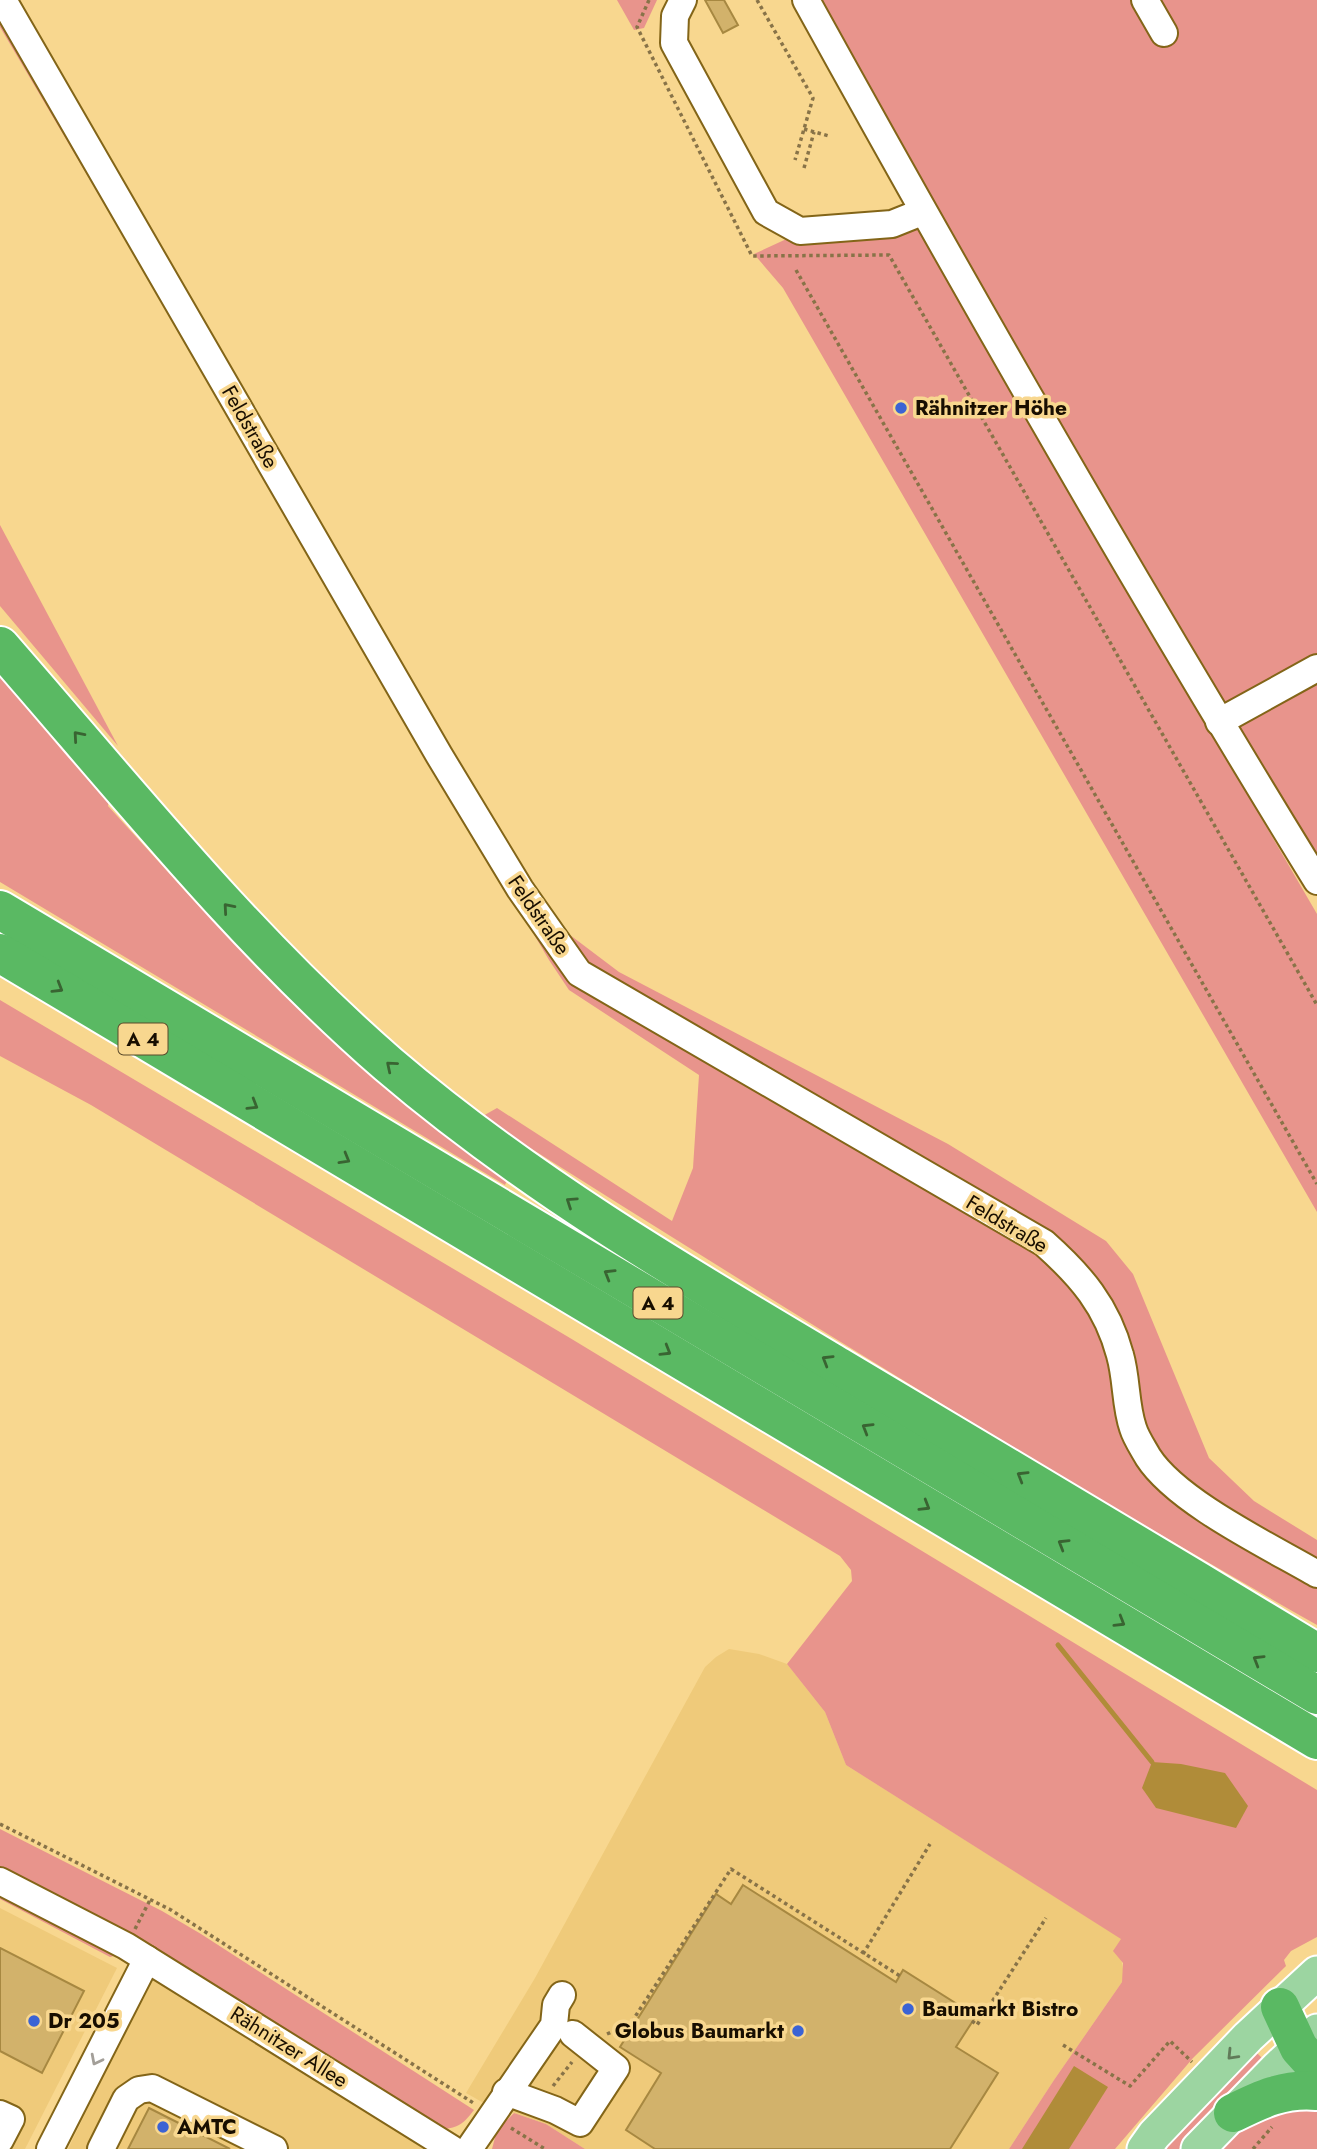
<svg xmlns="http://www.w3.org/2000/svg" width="1317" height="2149" font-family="Jost,sans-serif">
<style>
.built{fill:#efca7a}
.green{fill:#e8948c}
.water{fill:#b08c39}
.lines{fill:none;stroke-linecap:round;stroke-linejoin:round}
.stream{stroke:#b08c39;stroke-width:5}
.building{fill:#d2b26b;stroke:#a78841;stroke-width:2}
.minor-casing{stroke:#836518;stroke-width:30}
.major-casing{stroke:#fff;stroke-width:37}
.highway-casing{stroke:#fff;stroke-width:42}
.path{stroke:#887348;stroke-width:3.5;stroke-dasharray:3.5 3.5;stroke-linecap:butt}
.minor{stroke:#fff;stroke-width:26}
.major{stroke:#9cd5a1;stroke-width:33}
.highway{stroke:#5ab963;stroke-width:38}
.oneway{stroke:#396432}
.oneway2{stroke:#617b59}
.oneway3{stroke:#a39f99}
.poi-dot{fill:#3b63d4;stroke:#f8d78f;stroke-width:2.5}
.labels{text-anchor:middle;stroke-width:7;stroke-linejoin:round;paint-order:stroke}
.shield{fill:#f8d78f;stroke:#5b4a2b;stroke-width:2}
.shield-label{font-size:19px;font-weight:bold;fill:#180e00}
.poi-label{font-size:21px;font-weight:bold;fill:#180e00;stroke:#f8d78f;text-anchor:start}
.street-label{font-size:21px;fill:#180e00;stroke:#f8d78f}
</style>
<rect width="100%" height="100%" fill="#f8d78f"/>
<g class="built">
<path d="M729 1649 759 1654 787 1664 825 1712 846 1765 1122 1939 1121 1958 1124 1974 1122 1982 1054 2080 1009 2149H585L546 2124 482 2102 466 2093 535 1978 705 1667 716 1657Z"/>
<path d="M0 1908 117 1968 25 2149H0Z"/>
<path d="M154 1971 437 2149H68Z"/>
</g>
<g class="green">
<path d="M0 0 493 829 570 935 619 972 948 1144 1106 1241 1133 1274 1209 1458 1254 1501 1317 1540V1566L1158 1489 1317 1582V1625C1033 1464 757 1291 481 1117L497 1108 672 1221 693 1168 699 1075 569 990 549 960 0 27Z"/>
<path d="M617 0H657L644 28 634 30Z"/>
<path d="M816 0H1131L1156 43 1175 32 1157 0H1317V872Z"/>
<path d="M920 229 1317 914V1212L783 288 754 254 793 236Z"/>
<path d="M0 525 118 746 0 606Z"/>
<path d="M0 668 110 792 108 806 200 907 299 999 508 1178 505 1185 0 882Z"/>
<path d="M0 1000 570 1338 1317 1790V1937L1291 1951 1284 1960 1286 1966 1193 2058 1115 2149H1009L1054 2080 1122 1982 1123 1963 1113 1951 1121 1939 846 1765 825 1712 787 1664 852 1581 851 1570 840 1556 91 1105 0 1056Z"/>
<path d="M0 1829 162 1911 201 1934 474 2110C464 2123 459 2128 442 2129L0 1868Z"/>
<path d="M0 1890 117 1955 110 1957 0 1899Z"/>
<path d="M1250 2046 1265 2061 1179 2149H1156Z"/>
<path d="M1317 2101V2149H1221L1246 2123Z"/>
<path d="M514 2113 546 2124 585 2149H492L497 2130Z"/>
</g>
<g class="water">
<path d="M1152 1762 1181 1764 1225 1773 1248 1806 1236 1828 1156 1808 1142 1788Z"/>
<path d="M1074 2066 1108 2087 1069 2149H1022Z"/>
</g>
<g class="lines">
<path class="stream" d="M1058 1645 1152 1762"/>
</g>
<g class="building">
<path d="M705 0H724L738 25 723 33Z"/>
<path d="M743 1885 896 1982 903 1970 976 2016 956 2047 998 2073 950 2149H655L626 2130 661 2073 620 2047 716 1894 731 1904Z"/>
<path d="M0 1948 84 1991 42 2073 0 2051Z"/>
<path d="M149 2108 230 2149H128Z"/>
</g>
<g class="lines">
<g class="minor-casing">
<g id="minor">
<path d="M3 0 439 755 520 889 579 973 1044 1243C1081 1276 1107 1306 1120 1355 1127 1379 1125 1405 1133 1428 1136 1438 1143 1448 1148 1457 1177 1502 1269 1546 1317 1574"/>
<path d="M683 0 675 16 674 43 766 212 800 231 892 224 922 212"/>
<path d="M806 0C970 297 1139 592 1317 881"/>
<path d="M1145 0 1164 33"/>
<path d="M1219 722 1317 668"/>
<path d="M0 1881 126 1946 452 2149"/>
<path d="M506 2092 555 2110 580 2123 616 2068 573 2034"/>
<path d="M0 2114 11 2119 0 2140"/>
<path d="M50 2149 147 1959"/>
<path d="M101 2149 126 2099 139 2090 152 2088 274 2149"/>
<path d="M469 2149 554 2025 556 2005 562 1995"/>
</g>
</g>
<g class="major-casing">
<g id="major">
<path d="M1144 2149 1154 2135 1248 2037 1317 1973"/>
<path d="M1198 2149 1278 2067 1317 2031"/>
</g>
</g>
<g class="highway-casing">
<g id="highway">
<path d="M0 646C125 789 244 939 388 1064 527 1183 684 1275 841 1368 1000 1463 1159 1557 1317 1653"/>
<path d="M0 910 1317 1695"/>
<path d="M0 953 1317 1740"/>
<path d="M1280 2007 1299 2048 1317 2068"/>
<path d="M1233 2113C1261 2099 1284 2088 1317 2091"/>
</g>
</g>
<g class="path">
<path d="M649 0 637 27 752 256 889 255 1317 1005"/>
<path d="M757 0 813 98 795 160"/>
<path d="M804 129 829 136"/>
<path d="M804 168 814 132"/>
<path d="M796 270 1317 1184"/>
<path d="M0 1824 171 1910 475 2104"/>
<path d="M135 1929 150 1900"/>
<path d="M863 1954 930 1844"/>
<path d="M972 2021 977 2025 1046 1918"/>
<path d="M607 2034 631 2023 731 1869 900 1976"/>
<path d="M1063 2045 1130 2086 1170 2041 1192 2062"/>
<path d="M553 2086 572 2062"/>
<path d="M511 2128 545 2149"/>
<path d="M1253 2149 1272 2127"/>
</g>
<use href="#minor" class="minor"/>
<use href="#major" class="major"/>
<use href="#highway" class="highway"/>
</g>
<defs><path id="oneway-chevron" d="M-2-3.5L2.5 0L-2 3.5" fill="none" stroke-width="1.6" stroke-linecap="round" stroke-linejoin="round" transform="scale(1.75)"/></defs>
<g class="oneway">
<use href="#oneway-chevron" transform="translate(78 736) rotate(-131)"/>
<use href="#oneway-chevron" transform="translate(228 908) rotate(-131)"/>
<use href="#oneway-chevron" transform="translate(58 988) rotate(31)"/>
<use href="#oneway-chevron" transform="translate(391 1066) rotate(-140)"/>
<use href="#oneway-chevron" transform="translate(253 1105) rotate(31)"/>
<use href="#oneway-chevron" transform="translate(345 1159) rotate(30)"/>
<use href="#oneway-chevron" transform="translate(571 1202) rotate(-146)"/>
<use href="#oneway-chevron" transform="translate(609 1274) rotate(-149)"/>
<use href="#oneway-chevron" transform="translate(666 1351) rotate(31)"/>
<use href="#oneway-chevron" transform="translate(827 1360) rotate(-149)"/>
<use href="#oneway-chevron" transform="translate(867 1428) rotate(-149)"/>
<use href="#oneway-chevron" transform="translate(1022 1476) rotate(-149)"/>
<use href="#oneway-chevron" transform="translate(925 1506) rotate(31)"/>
<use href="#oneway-chevron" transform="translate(1063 1544) rotate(-149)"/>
<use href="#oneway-chevron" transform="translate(1120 1622) rotate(31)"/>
<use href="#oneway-chevron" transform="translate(1258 1660) rotate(-149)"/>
</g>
<use class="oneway2" href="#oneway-chevron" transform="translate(1232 2055) rotate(134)"/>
<use class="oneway3" href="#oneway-chevron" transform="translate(96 2060) rotate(117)"/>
<g class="poi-dot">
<circle cx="901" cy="408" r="7"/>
<circle cx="908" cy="2009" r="7"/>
<circle cx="34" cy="2021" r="7"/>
<circle cx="798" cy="2031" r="7"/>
<circle cx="163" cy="2127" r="7"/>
</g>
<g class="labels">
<g class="shield">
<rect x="118.5" y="1023.5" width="49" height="31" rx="5"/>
<rect x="633.5" y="1287.5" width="49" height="31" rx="5"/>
</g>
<g class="shield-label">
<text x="143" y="1046">A 4</text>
<text x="658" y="1310">A 4</text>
</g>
<g class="poi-label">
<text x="915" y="415">Rähnitzer Höhe</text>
<text x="922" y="2016">Baumarkt Bistro</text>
<text x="48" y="2028">Dr 205</text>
<text x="784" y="2038" text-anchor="end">Globus Baumarkt</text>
<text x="177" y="2134">AMTC</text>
</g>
<g class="street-label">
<text transform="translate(250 427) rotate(60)" y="7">Feldstraße</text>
<text transform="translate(539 915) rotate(55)" y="7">Feldstraße</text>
<text transform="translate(1007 1224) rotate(31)" y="7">Feldstraße</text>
<text transform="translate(289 2047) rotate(32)" y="7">Rähnitzer Allee</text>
</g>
</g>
</svg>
